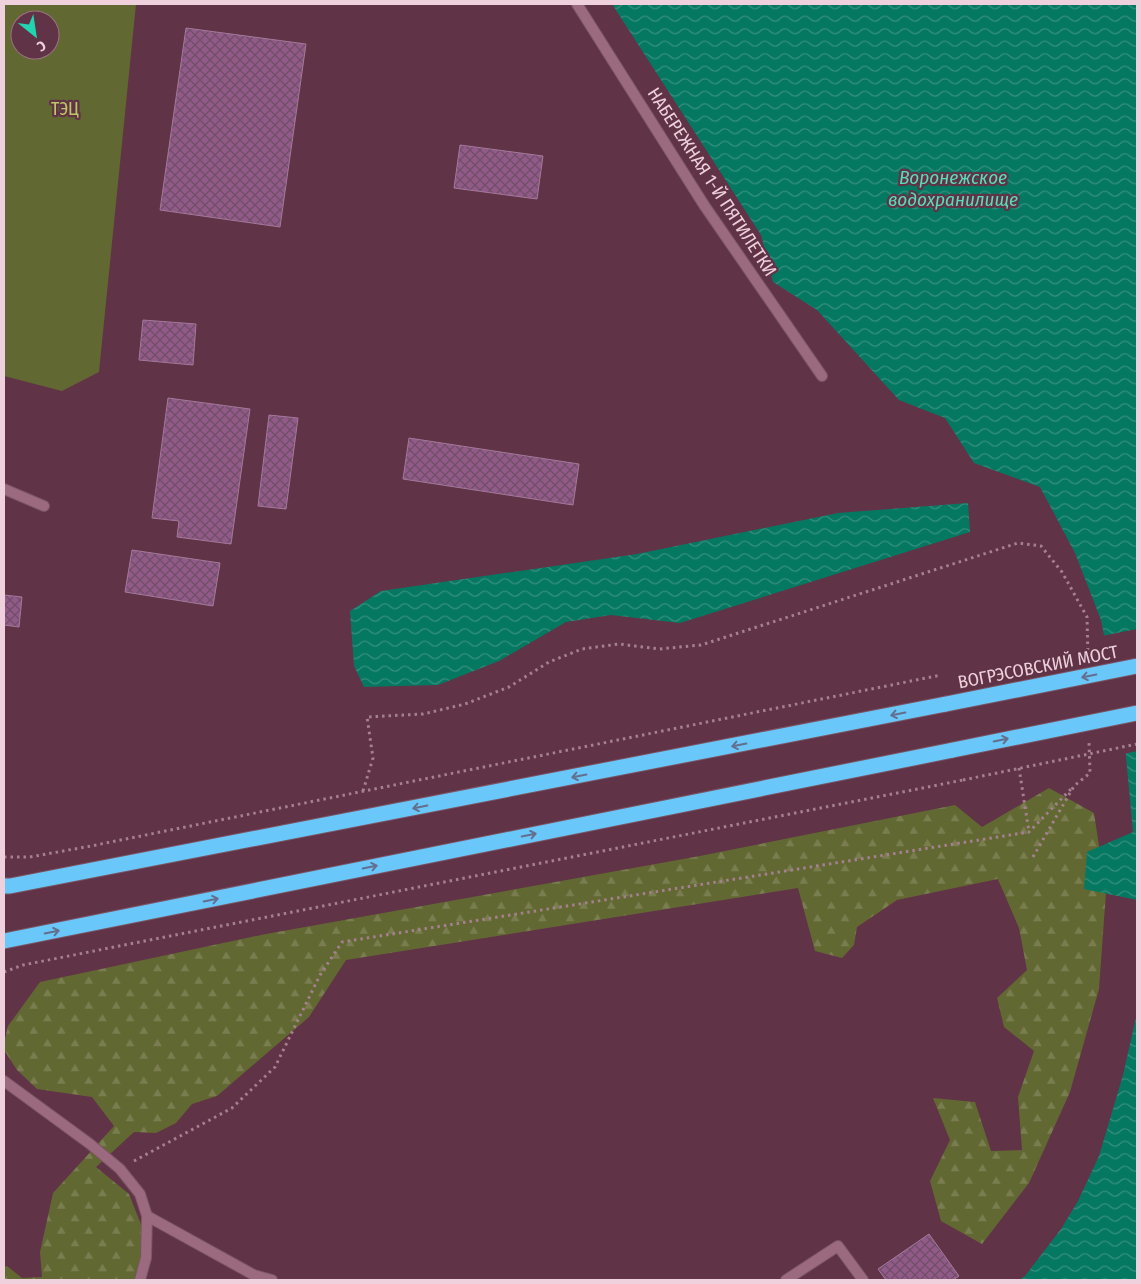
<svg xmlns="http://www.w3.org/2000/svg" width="1141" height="1284" font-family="'Fira Sans Condensed',sans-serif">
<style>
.forest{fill:url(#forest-firs)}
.park{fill:#626832;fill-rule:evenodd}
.water{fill:url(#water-waves)}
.pier{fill:#603346}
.building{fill:url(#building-cross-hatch);stroke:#a3799b}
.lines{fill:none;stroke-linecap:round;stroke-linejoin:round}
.lane-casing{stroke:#7a5464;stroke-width:12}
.highway-casing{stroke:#7a5464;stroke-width:17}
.path{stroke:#a5808f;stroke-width:3;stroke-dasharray:2.5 4;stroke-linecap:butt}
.lane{stroke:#9c6a7e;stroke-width:10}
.highway{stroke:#69c7f9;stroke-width:15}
.highway-bridge-casing{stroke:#7a5464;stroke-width:17;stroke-linecap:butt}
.path-bridge{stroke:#a5808f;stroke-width:3;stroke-dasharray:2.5 4;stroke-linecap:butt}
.highway-bridge{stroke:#69c7f9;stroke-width:15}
.oneway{stroke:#646e8e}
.labels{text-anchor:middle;stroke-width:4.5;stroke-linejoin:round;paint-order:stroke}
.park-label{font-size:18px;fill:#bec762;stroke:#603346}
.street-label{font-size:18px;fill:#eed1dc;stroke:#603346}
.water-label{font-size:19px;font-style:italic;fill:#57ddbb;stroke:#603346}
</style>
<defs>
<pattern id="forest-firs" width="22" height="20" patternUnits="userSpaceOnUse" patternTransform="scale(1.25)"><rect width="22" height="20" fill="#626832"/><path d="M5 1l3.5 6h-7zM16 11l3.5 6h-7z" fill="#797d4f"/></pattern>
<pattern id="water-waves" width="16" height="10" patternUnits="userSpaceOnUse" patternTransform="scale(1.25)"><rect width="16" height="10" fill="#057862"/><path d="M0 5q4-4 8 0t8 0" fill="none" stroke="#36907f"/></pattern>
<pattern id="building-cross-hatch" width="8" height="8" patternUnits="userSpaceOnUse" patternTransform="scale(1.25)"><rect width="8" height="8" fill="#925a88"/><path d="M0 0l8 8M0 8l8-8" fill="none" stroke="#704e68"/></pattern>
</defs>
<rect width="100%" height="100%" fill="#603346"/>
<path class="forest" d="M1049 788 1094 813 1106 892 1099 989 1070 1092 1029 1183 982 1244 941 1221 930 1181 950 1140 933 1098 975 1102 991 1151 1022 1150 1018 1097 1034 1051 1004 1027 997 998 1027 970 1019 928 998 879 897 900 857 927 854 945 842 958 815 951 798 888 346 960 309 1017 217 1096 192 1104 176 1123 156 1133 134 1132 96 1167 129 1194 142 1227 140 1266 137 1280H4V1267L7 1266 22 1278 42 1277 40 1252 53 1193 114 1126 92 1097 37 1089 17 1070 4 1050V1043L8 1026 40 982 266 934 700 856 955 805 982 827Z"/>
<path class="park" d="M4 4H136L99 372 62 391 4 376ZM20 20H50V50H20Z"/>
<g class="water">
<path d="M612 4H1137V900L1084 889 1087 852 1133 832 1124 736 1101 620 1075 553 1040 487 974 463 945 418 899 400 817 310 773 282 761 235Z"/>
<path d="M968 503 970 532 680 623 611 615 566 622 499 661 438 685 364 687 354 666 350 611 381 591 637 554 838 513Z"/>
<path d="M1137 1013V1280H1019L1025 1276 1061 1229 1078 1201 1099 1156 1123 1075Z"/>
</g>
<path class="pier" d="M1137 629V751L1123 754 1122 736 1102 636Z"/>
<g class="building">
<path d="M186 28 306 44 280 227 160 210Z"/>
<path d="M460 145 543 156 537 199 454 188Z"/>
<path d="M143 320 196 324 193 365 139 360Z"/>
<path d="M168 398 250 409 231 544 177 537 179 521 152 518Z"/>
<path d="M269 415 298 418 286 509 258 506Z"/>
<path d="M409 438 579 464 573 505 403 479Z"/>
<path d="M132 550 220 563 213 606 125 592Z"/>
<path d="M4 595 22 597 19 627 4 625Z"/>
<path d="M929 1234 959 1276 953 1280H886L878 1269Z"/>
</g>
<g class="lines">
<g class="lane-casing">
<g id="lane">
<path d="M577 4 704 205 822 376"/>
<path d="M4 489 44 506"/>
<path d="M4 1081 90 1144 120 1169 140 1194 147 1216 254 1275 272 1280"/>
<path d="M140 1280 146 1258 147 1216"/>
<path d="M786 1280 838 1246 863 1280"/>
</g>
</g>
<g class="highway-casing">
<g id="highway">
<path d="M4 886H10L946 704"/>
<path d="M4 941 953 750"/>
</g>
</g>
<g class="path">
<path d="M1019 768 1029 832"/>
<path d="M363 791 373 758 367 717 423 714 465 704 509 687 549 662 582 649 619 644 659 649 701 645 1018 543 1041 546 1062 572 1087 617 1088 658"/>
<path d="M4 857H30L91 846 941 675"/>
<path d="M1033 857 1074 786 1090 773 1089 742"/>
<path d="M4 972 23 965 963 780"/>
<path d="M134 1161 232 1108 275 1067 320 975 342 942 1029 832 1071 789"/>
</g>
<use href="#lane" class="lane"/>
<use href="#highway" class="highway"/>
<g class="highway-bridge-casing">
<g id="highway-bridge">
<path d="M946 704 1137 666"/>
<path d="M953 750 1137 713"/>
</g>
</g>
<path class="path-bridge" d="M963 780 1137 744"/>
<use href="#highway-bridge" class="highway-bridge"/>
</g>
<defs><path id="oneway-shaft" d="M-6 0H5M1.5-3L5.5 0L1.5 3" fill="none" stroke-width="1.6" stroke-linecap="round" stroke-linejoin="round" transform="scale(1.25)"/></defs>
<g class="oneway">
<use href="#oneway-shaft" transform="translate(1089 676) rotate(169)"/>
<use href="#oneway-shaft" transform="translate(898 714) rotate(169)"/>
<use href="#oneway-shaft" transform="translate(1001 740) rotate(-11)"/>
<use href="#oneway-shaft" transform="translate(739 745) rotate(169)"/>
<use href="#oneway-shaft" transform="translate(579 776) rotate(169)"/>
<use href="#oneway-shaft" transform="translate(420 807) rotate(169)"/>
<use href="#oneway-shaft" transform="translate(529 835) rotate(-11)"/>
<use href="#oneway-shaft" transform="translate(370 867) rotate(-11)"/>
<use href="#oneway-shaft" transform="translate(211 900) rotate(-11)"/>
<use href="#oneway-shaft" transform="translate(52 932) rotate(-11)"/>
</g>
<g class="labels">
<g class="park-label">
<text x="65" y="115">ТЭЦ</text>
</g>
<g class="street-label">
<text transform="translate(712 182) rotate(57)" y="6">НАБЕРЕЖНАЯ 1-Й ПЯТИЛЕТКИ</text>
<text transform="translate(1038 667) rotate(-11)" y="6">ВОГРЭСОВСКИЙ МОСТ</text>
</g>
<g class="water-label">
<text x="953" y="184">Воронежское<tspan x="953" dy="22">водохранилище</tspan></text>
</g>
</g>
<rect width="1141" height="1284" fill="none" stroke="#eed1dc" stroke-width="10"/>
<g transform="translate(35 35) rotate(150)"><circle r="24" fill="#603346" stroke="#997282"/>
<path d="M0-4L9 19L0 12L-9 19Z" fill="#21d5b0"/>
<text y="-8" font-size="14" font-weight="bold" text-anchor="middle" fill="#eed1dc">С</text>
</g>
</svg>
